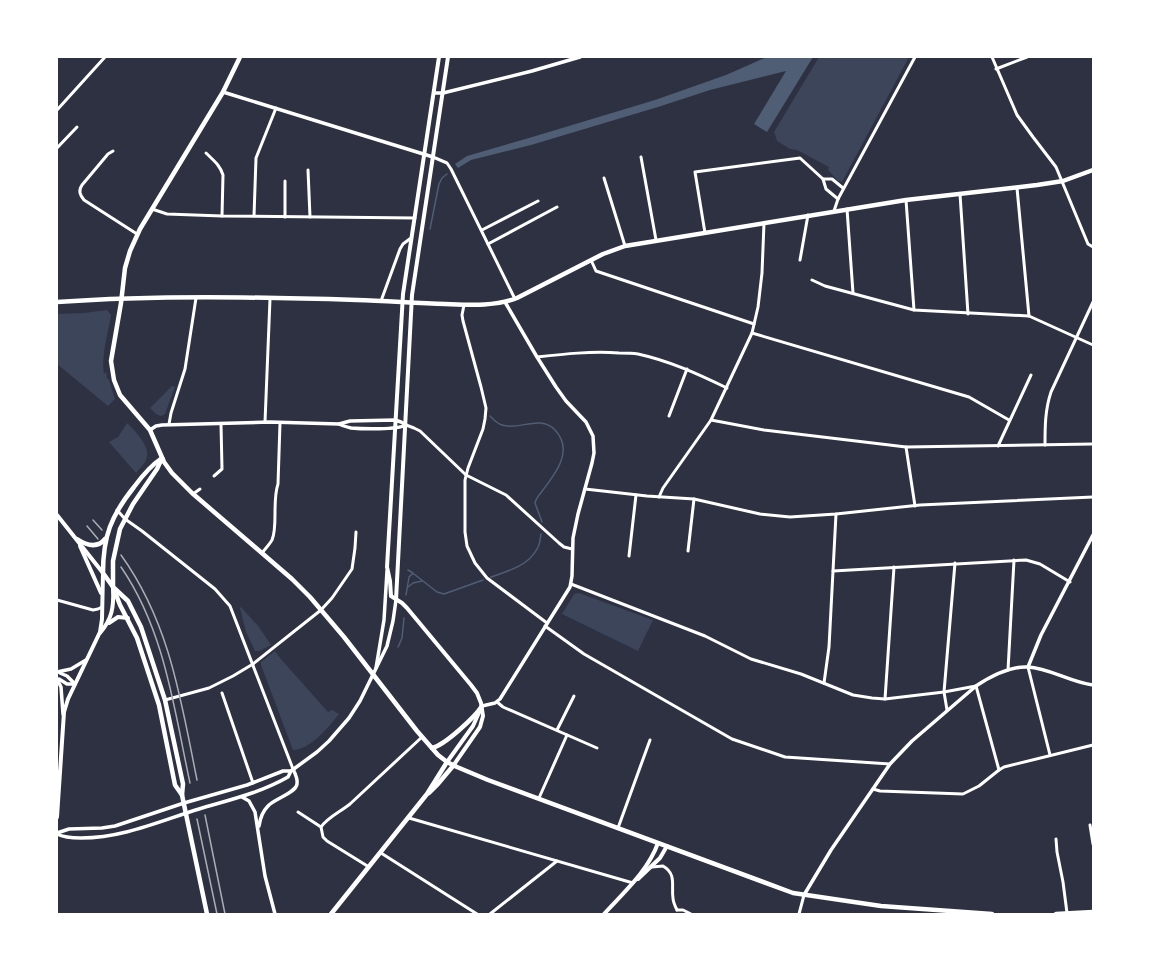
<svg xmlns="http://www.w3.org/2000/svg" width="1150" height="971" font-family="Merriweather,serif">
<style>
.green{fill:#3c4559}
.water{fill:#4f5d75}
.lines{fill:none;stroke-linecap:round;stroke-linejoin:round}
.stream{stroke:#4f5d75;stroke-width:1.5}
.minor{stroke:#fff;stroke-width:3}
.tertiary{stroke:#fff;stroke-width:3.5}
.secondary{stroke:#fff;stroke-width:4}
.primary{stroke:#fff;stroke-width:4.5}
.rail{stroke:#abadb3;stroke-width:1.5}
</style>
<rect width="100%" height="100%" fill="#2d3142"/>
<g class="green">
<path d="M819 57H909L842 182 838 181 828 170 829 167 797 150 790 149 777 141 774 132Z"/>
<path d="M107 310 111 315C108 334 101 355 104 374L106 372 107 378 109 380 115 399 108 406 57 364V314L84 313Z"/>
<path d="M172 386 175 387 165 414 161 416 156 414 150 408Z"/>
<path d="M127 423C135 431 152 447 146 460 144 465 139 469 136 473L109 442 118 437Z"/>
<path d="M579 593 653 620 638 651 562 614 574 594Z"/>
<path d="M241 607 259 627 271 645 259 651H255L246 632 240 608Z"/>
<path d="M275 651 280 658 328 712 332 710 339 714C329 727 310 750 293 750L261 665V662Z"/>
</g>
<path class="water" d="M767 57H813L767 132 754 124 786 71 710 90 658 107 531 145 471 160 458 168 455 164 467 156 529 138 655 100 726 75Z"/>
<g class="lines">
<g class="stream">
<path d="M430 229 439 184 442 178 447 174"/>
<path d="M490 416C493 419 497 424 502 425 519 431 540 414 555 430 574 450 556 473 543 490 540 494 536 498 535 503L542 522"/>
<path d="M408 570 413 573"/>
<path d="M491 577C508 571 528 566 537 549 540 545 540 539 541 534"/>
<path d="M408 587 413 583 422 581"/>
<path d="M406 595 409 577 412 574H414L437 592 444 594 483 580"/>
<path d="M398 647 402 638 404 618"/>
</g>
<g class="minor">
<path d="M992 57 1017 115 1033 137 1056 167 1088 244 1093 247"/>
<path d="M996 69 1027 57"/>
<path d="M57 110 105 57"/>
<path d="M57 148 77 127"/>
<path d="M113 151 108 154 82 185C78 191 80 195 84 200L137 234"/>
<path d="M206 153C213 160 220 165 223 175L222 216"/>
<path d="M433 157 447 163 451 169 515 299"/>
<path d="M641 157 656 240"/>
<path d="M308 170 310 217"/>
<path d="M604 178 625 246"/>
<path d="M823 179H832L843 188"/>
<path d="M285 181V217"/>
<path d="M1017 188 1029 316"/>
<path d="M960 194 968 314"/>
<path d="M906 200 914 310"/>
<path d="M152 209 167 214 222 216 415 218"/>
<path d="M847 209 853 293"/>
<path d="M834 211 838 199 915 57"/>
<path d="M254 216 256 158 276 108"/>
<path d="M482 230 538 201"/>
<path d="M705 233 695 172 800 158 823 179 826 189 838 199"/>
<path d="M488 244 557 207"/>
<path d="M591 260 596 271 754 324"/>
<path d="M800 260 808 215"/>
<path d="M812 280 825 286 914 310 1029 316 1093 345"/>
<path d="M381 301 400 249 403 244 411 238"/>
<path d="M464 305 462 315 463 321 481 387 486 408 485 419 483 429 468 468 465 480V532L467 546 475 563 487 578 547 623"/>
<path d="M752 333 969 397 1009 420"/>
<path d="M537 357C564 354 591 351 619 353 626 353 632 353 638 354 670 361 698 374 727 388"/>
<path d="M669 416 687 369"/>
<path d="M711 420 764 430 906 447 1093 444"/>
<path d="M265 422 270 299"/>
<path d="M169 424 171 413 185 369 196 298"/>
<path d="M406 425 414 428 420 431 466 475 506 495 559 543 564 547 572 549"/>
<path d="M1045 445C1045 427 1045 410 1051 392L1093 302"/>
<path d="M998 446 1031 375"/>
<path d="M906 447 915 506"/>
<path d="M214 476 222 469 221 424"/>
<path d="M585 489 647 496 694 499 760 514 790 517 836 514 920 505 1093 497"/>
<path d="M193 494 200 489"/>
<path d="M659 497 663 488 711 420 752 333 758 307 762 273 764 223"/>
<path d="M117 510 125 519 142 531 215 589 230 606 293 769"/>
<path d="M688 551 694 499"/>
<path d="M262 553C265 549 269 545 272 540 278 527 272 501 278 484L280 423"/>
<path d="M629 556 636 495"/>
<path d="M833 571 1026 560 1040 564 1070 582"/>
<path d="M571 584 705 636 751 659 801 674 853 695 872 698 885 699 944 692 976 686 999 770"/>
<path d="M57 600 93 610 98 609 102 607"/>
<path d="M545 626 584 654 732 739 785 757 890 764"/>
<path d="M1028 667 1050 755"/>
<path d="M1008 670 1014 560"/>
<path d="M824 683 829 647 836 514"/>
<path d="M222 693 253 783"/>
<path d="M885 699 894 567"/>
<path d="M165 700 209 688 233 676 253 664 321 610 332 598 352 569 355 548 356 532"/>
<path d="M497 702 503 707 597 748"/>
<path d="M947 710 944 692 955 563"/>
<path d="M557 730 574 696"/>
<path d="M873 789 880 791 963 794 979 786 999 770 1004 767 1093 745"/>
<path d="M539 798 567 735"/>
<path d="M298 812 321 827 323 837 327 841 369 867"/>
<path d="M409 818 633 883"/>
<path d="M1090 825 1093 844"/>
<path d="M321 827C328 817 340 812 350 804L422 737"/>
<path d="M618 828 650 740"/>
<path d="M1056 839 1057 852 1063 882 1067 913"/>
<path d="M381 853 477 914"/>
<path d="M652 867 663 866C677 874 671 886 673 898 673 902 675 906 677 910"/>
<path d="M677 910H683L691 914"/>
<path d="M490 914 557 861"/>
<path d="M799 914 804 895"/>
</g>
<g class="tertiary">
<path d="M223 92 433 157"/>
<path d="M434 93H443L532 71 580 57"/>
<path d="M339 424C343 426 347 427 351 428 362 429 397 430 406 425"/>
<path d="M150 430 156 426 162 425 270 422 339 424 350 421 395 420 401 422 406 425"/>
<path d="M1028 667 1041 635 1093 535"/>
<path d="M376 668 384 620 387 571"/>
<path d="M57 672 71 669 86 660"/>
<path d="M60 673 67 676 75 684"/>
<path d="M57 679 61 687 63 714"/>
<path d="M59 679 67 684H75"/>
<path d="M482 706 495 703 500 699 570 587 572 576 573 538 578 514 592 463 594 453 593 436 586 422 566 401 556 387 537 357 505 302"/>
<path d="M242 797 249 801 255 812 265 876 275 914"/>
<path d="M259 826C260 819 263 811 268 806 274 799 296 793 297 784 298 779 295 773 293 769"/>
<path d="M57 833 69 829 102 828 115 826 184 803 247 785 283 771H291"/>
<path d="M57 834C65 838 73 838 81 838 123 838 160 821 199 809 229 800 260 793 288 777L291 771 317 752 329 741 349 718 360 701 387 646 393 621 396 600"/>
<path d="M804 895 831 850 890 764 912 741 976 686C991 676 1009 666 1028 667 1049 668 1070 682 1093 685"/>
</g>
<g class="secondary">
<path d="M439 57 403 294 387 567 390 581 391 596 402 603 407 608 471 685 477 693 481 703 483 716 480 727 453 766"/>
<path d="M57 515 103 573 102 619 100 632 68 699 64 712 57 817"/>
<path d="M80 546 101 593"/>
<path d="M396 600 412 295 448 57"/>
<path d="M109 623 118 617 128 618"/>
<path d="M100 633C112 619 114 607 113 589"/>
<path d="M447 762 473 726 481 708"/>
<path d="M638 879 660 858 667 846"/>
<path d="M604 914C624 892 648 871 658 843"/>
</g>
<g class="primary">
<path d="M240 57 223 92 140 229 130 251 125 268 121 303 111 361 114 380 120 395 150 430 164 462 172 473 192 493 292 579 310 597 344 637 417 731 438 755 447 762 457 767 488 780 793 893 881 906 992 914"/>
<path d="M57 302C157 295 257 297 357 300 386 301 416 303 445 304 469 305 494 307 517 298L603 254 625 246 906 200 1037 185 1063 181 1093 170"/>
<path d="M162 458C150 466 142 476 134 487 111 516 103 536 103 573L113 587 128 601 141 627 165 700 183 784 182 795 207 914"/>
<path d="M162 458 157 469 133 504 120 529 113 561V587L120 605 137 638 159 705 175 785 182 795"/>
<path d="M77 539C86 545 97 549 105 539"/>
<path d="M432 748C445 745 475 717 482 706"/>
<path d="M429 793 437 785 453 766"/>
<path d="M331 914 427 794 447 762"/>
<path d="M1056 914 1093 912"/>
</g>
<g class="rail">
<path d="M93 520 102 530"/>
<path d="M87 526 98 539"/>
<path d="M121 555C170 623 181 701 197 780"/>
<path d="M121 567C165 631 174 709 190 783"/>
<path d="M205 815 225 914"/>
<path d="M197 819 217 914"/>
</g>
</g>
<rect width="1150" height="971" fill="none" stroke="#ffffff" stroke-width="116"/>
</svg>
